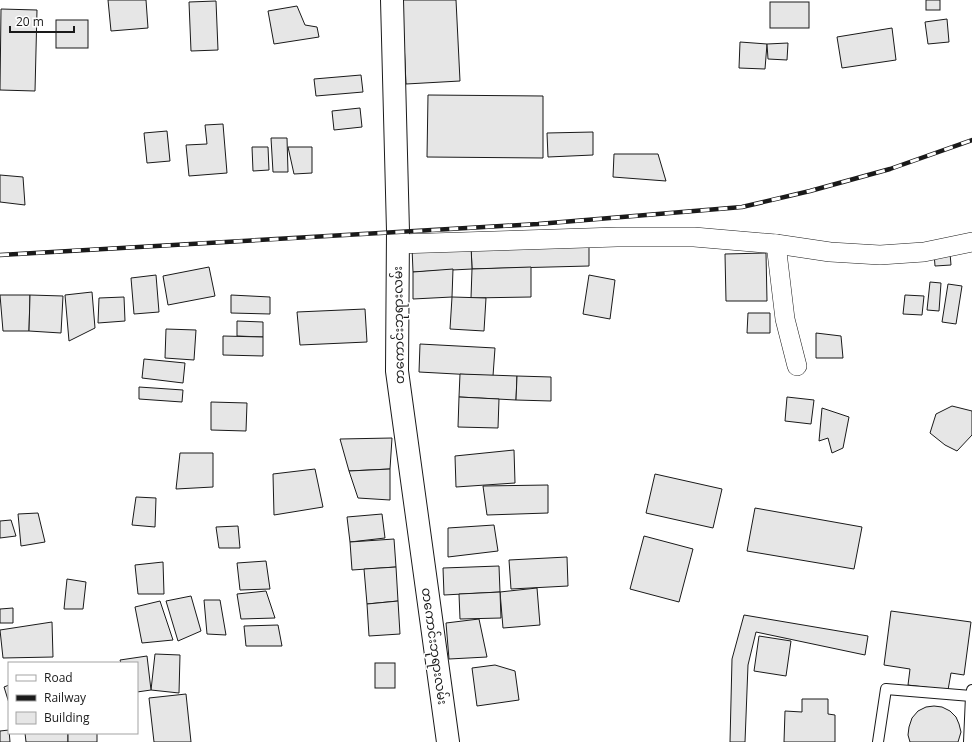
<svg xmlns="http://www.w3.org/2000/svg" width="972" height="742" font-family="'Open Sans','Noto Sans Myanmar',sans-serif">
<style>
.building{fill:#e6e6e6;stroke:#1a1a1a}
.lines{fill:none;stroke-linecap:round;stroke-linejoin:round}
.service-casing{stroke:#1a1a1a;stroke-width:12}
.minor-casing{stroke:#1a1a1a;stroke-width:20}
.secondary-casing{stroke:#1a1a1a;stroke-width:24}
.service{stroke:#fff;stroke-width:10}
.minor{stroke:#fff;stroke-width:19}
.secondary{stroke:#fff;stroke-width:22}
.rail-casing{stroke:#1a1a1a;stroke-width:4.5}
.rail{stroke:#fff;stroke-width:3;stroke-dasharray:9;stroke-linecap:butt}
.labels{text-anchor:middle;stroke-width:3;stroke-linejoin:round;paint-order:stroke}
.street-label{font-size:13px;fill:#1a1a1a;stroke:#fff}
</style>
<rect width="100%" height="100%" fill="#fff"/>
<g class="building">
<path d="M108 0H146L148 28 111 31Z"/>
<path d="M402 0H456L460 81 406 84Z"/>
<rect x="926" y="0" width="14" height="10"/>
<path d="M216 1 218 50 191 51 189 2Z"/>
<rect x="770" y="2" width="39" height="26"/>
<path d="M297 6 305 25 317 27 319 37 274 44 268 11Z"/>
<path d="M1 9 37 10 35 91 0 90Z"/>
<path d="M947 19 949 42 928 44 925 22Z"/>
<rect x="56" y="20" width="32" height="28"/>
<path d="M892 28 896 60 842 68 837 37Z"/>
<path d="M740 42 767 44 765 69 739 68Z"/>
<path d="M788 43 787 60 768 59 767 44Z"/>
<path d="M361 75 363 92 316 96 314 79Z"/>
<path d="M428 95 543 96V158L427 157Z"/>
<path d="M360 108 362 127 334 130 332 111Z"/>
<path d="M223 124 227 173 189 176 186 145 207 144 205 125Z"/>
<path d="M167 131 170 161 147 163 144 133Z"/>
<path d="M593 132V155L548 157 547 133Z"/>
<path d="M271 138H287L288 172H273Z"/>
<path d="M252 147H268L269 170 253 171Z"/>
<path d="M288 147H312V173L294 174Z"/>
<path d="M614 154H658L666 181 613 177Z"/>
<path d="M0 175 23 177 25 205 0 202Z"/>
<path d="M589 242V266L472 269 471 245Z"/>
<path d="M471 245 472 269 413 272 412 247Z"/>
<path d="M766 253 767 301H726L725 254Z"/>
<path d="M934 253H950L951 265 935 266Z"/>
<path d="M209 267 215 296 168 305 163 276Z"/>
<path d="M531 267V297L471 298 472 269Z"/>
<path d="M453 269 452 297 413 299V272Z"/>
<path d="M156 275 159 312 134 314 131 278Z"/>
<path d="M589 275 615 280 610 319 583 314Z"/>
<path d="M930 282 941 283 939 311 927 310Z"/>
<path d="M948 284 962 286 956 324 942 322Z"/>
<path d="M92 292 95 328 69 341 65 295Z"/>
<path d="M0 295H30L29 331H3Z"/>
<path d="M30 295 63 296 61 333 29 331Z"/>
<path d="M231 295 270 297V314L231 313Z"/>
<path d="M905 295 924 296 922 315 903 314Z"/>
<path d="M124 297 125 321 98 323 99 298Z"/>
<path d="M452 297 486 298 484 331 450 329Z"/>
<path d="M365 309 367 342 300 345 297 312Z"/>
<path d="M748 313H770V333H747Z"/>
<path d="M237 321 263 322V337L237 336Z"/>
<path d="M166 329 196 330 194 360 165 358Z"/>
<path d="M816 333 841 336 843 358H816Z"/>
<path d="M223 336 263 337V356L223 355Z"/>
<path d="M420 344 495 348 493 376 419 372Z"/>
<path d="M144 359 185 363 183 383 142 378Z"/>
<path d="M460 374 517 376 516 400 459 397Z"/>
<path d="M517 376 551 377V401L516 400Z"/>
<path d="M139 387 183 390 182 402 139 399Z"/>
<path d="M459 397 499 399 498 428 458 427Z"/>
<path d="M787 397 814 400 811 424 785 421Z"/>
<path d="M211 402 247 403 246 431 211 430Z"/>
<path d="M952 406 972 411V435L957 451 945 445 930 433 936 414Z"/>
<path d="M822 408 849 417 843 448 832 453 828 438 819 441Z"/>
<path d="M392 438 390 469 349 471 340 439Z"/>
<path d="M514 450 515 483 456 487 455 456Z"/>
<path d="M180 453H213V487L176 489Z"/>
<path d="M315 469 323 507 274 515 273 474Z"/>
<path d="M390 469V500L358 498 349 471Z"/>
<path d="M655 474 722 489 713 528 646 513Z"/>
<path d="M548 485V513L487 515 483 486Z"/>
<path d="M136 497 156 498 155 527 132 525Z"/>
<path d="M755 508 862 527 854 569 747 551Z"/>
<path d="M38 513 45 542 21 546 18 514Z"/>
<path d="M382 514 385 538 350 542 347 517Z"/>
<path d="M11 520 16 536 0 538V521Z"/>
<path d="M494 525 498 551 448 557V528Z"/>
<path d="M238 526 240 548H219L216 527Z"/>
<path d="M644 536 693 549 679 602 630 589Z"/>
<path d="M394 539 396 567 352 570 350 542Z"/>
<path d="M567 557 568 586 511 589 509 560Z"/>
<path d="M266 561 270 589 240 590 237 563Z"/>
<path d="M163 562 164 594H138L135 565Z"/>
<path d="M499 566 500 592 444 595 443 568Z"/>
<path d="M396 567 398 601 367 604 364 569Z"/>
<path d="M67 579 86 582 83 609H64Z"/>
<path d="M537 588 540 625 503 628 500 592Z"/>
<path d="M266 591 275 618 241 619 237 594Z"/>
<path d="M500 592 501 618 460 619 459 594Z"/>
<path d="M191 596 201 631 178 641 166 601Z"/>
<path d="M204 600H220L226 635 207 634Z"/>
<path d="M160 601 173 640 142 643 135 607Z"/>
<path d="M398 601 400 634 369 636 367 604Z"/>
<path d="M13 608V623H0V609Z"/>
<path d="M891 611 971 622 964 675 951 673 948 690 908 685 910 669 884 665Z"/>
<path d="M744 615 868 636 865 655 756 632 748 665 745 742H730L732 659Z"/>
<path d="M479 619 487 657 449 659 446 623Z"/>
<path d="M52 622 53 657 3 658 0 630Z"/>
<path d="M278 625 282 646H246L244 626Z"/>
<path d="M759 636 791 641 786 676 754 671Z"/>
<path d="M155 654 180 655 179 693 151 690Z"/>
<path d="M147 656 151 690 137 692V663H121L120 660Z"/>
<rect x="375" y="663" width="20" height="25"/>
<path d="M495 665 515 671 519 700 477 706 472 668Z"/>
<path d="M9 685V703L4 687Z"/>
<path d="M186 694 191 742H154L149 698Z"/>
<path d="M802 699H828V714L835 715V742H784L785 711 802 712Z"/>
<path d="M934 706 942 707 950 711 956 717 959 724 961 732 958 742H910L908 735 909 727 912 718 918 711 926 707Z"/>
<path d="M9 730 10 742H0V731Z"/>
<path d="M25 733H68V742H26Z"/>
<rect x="68" y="733" width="29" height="9"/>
</g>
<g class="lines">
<g class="service-casing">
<g id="service">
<path d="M878 742 886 689 971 696 972 690"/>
<path d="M969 742 971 696"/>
</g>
</g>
<g class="minor-casing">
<g id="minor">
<path d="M398 244 617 237H694L776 244 830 252 880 255 924 252 972 242"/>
<path d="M776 244 785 319 797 366"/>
</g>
</g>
<g class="secondary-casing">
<path id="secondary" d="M392 0 398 231 397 371 448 742"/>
</g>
<use href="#service" class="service"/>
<use href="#minor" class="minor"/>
<use href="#secondary" class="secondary"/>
<g class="rail-casing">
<path id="rail" d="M0 255 538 224 742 207 810 191 890 169 972 140"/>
</g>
<use href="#rail" class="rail"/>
</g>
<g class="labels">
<g class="street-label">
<text transform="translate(398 325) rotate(-91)" y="5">တကောင်းဘုရားလမ်း</text>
<text transform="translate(435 646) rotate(82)" y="5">တကောင်းဘုရားလမ်း</text>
</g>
</g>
<rect x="8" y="662" width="130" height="72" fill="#ffffff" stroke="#a3a3a3"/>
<rect x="16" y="675" width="20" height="6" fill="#ffffff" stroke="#a3a3a3"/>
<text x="44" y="682" font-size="12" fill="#1a1a1a">Road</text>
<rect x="16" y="695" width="20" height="6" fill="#1a1a1a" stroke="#a3a3a3"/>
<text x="44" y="702" font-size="12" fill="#1a1a1a">Railway</text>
<rect x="16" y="712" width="20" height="12" fill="#e6e6e6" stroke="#a3a3a3"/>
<text x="44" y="722" font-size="12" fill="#1a1a1a">Building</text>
<path d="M10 26v6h64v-6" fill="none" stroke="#1a1a1a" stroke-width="2"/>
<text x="16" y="26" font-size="12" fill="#1a1a1a" stroke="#ffffff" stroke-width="3" paint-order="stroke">20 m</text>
</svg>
